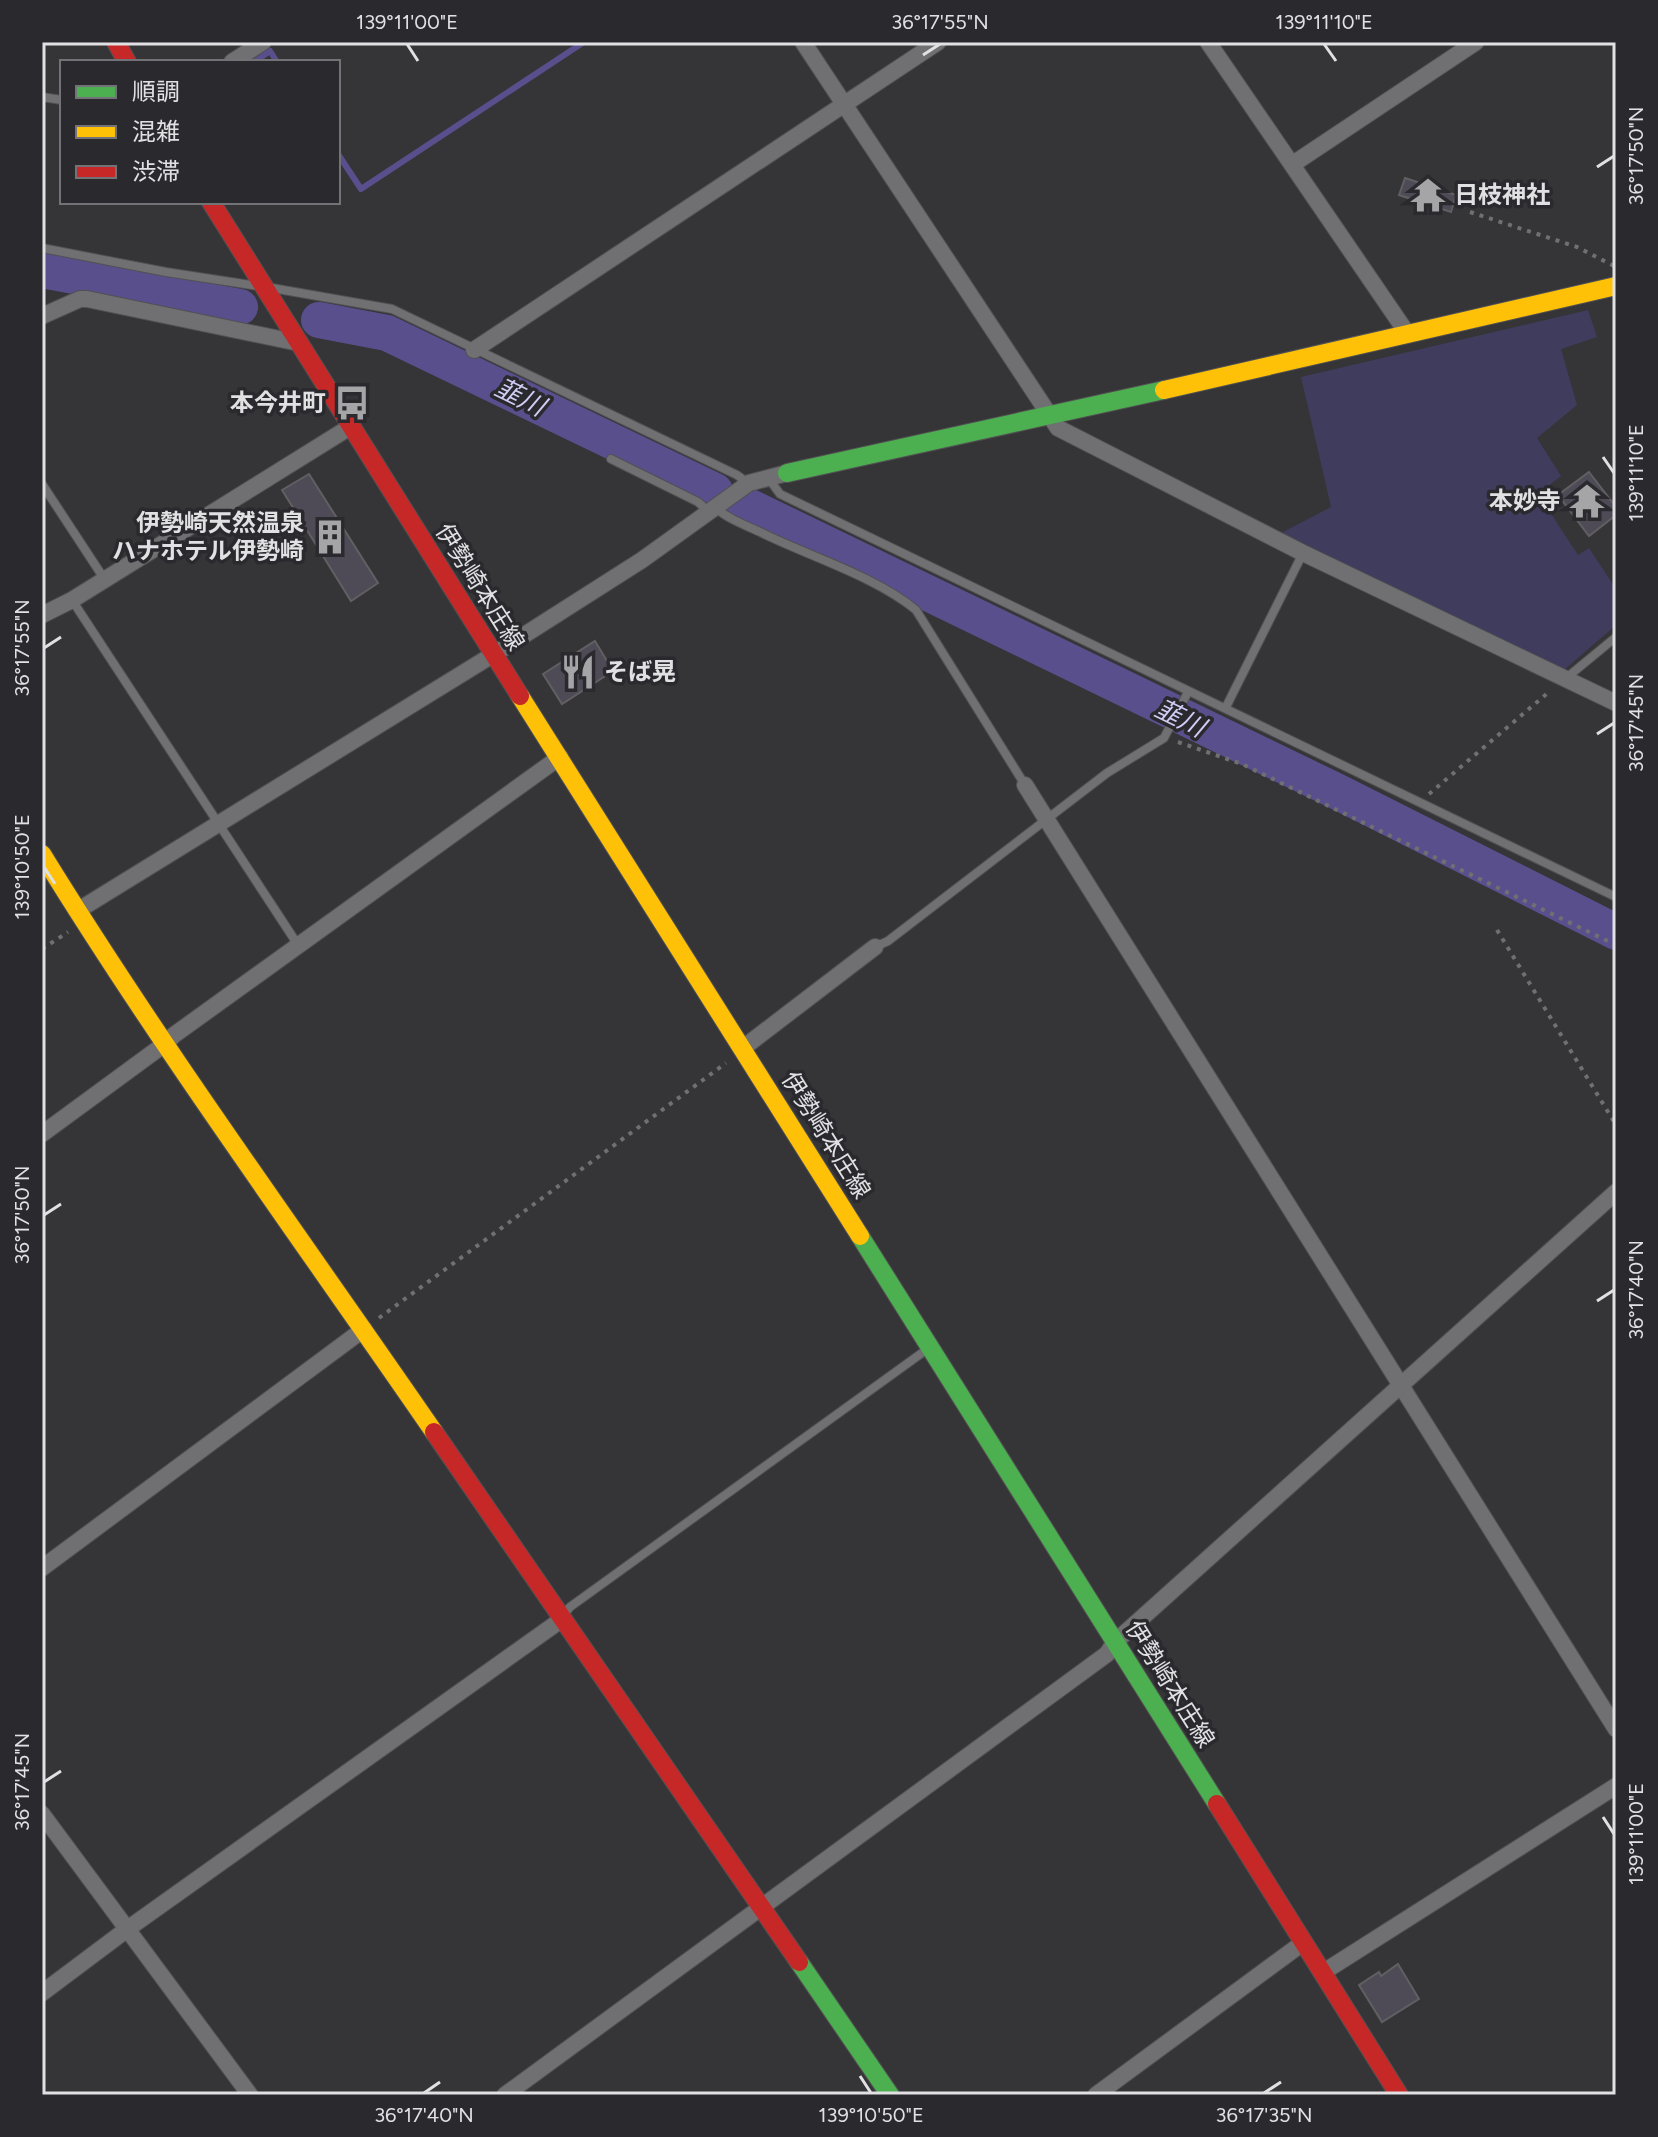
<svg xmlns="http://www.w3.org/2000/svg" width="1658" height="2137" font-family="Figtree,'Noto Sans JP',sans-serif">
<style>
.green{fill:#403c5d}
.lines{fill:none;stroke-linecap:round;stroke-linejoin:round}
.stream{stroke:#5a4f8d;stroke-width:6}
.river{stroke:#5a4f8d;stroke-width:36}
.building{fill:#4e4b57;stroke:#606062;stroke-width:2}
.lane-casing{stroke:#515052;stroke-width:10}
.street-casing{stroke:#515052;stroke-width:18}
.fast-casing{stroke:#515052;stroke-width:20}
.slow-casing{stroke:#515052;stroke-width:20}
.jam-casing{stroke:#515052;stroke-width:20}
.path{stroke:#707072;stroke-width:4;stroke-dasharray:4 6;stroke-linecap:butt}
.lane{stroke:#707072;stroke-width:8}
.street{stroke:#707072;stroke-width:16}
.fast{stroke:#4caf50;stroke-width:18}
.slow{stroke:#ffc107;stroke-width:18}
.jam{stroke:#c62828;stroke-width:18}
.ticks{fill:none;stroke:#e1e1e4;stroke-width:3}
.labels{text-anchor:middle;stroke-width:7;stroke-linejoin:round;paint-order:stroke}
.poi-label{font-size:24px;font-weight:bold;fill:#e1e1e4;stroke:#2a292e;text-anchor:end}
.street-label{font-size:24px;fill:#e1e1e4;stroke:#2a292e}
.water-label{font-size:26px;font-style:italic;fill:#d0ccf4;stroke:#2a292e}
.neatline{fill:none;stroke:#e1e1e4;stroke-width:3}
.ticks-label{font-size:20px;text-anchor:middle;fill:#e1e1e4}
</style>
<rect width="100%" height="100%" fill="#353437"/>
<path class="green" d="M1588 310 1597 337 1561 349 1577 405 1537 438 1561 476 1538 494 1578 555 1589 548 1616 589V625L1564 670 1281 533 1331 507 1301 377Z"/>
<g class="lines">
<g class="stream">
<path d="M254 62 270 51 277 62"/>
<path d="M338 154 361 189 584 42"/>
</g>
<g class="river">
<path d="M42 270 240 307"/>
<path d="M319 320 387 333 715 491"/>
<path d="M744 504 1336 791 1616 932"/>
</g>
</g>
<g class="building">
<path d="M1405 178 1456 195 1451 212 1399 195Z"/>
<path d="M1589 472 1616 507V515L1589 536 1558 495Z"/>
<path d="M309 474 378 583 351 601 282 490Z"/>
<path d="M595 641 613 671 562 704 543 674Z"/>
<path d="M1398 1964 1419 1999 1382 2022 1359 1985 1379 1972 1381 1976Z"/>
</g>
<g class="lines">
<g class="lane-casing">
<g id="lane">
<path d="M42 97 62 100"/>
<path d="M42 248 166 272 258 286"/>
<path d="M272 288 392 309 737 475 748 483"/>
<path d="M611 459 698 502 708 511"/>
<path d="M769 479 780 494 1616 897"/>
<path d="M42 484 105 580"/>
<path d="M716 508C728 519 745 525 760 532 808 556 875 576 916 610L1025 785"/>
<path d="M72 600 298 945"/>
<path d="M1565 679 1616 637"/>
<path d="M1226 707 1303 553"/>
<path d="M875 947 888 941 1107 773 1164 738 1188 692"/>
<path d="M563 1616 570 1607 926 1350"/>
</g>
</g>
<g class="street-casing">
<g id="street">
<path d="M803 42 1058 428 1303 553 1616 703"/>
<path d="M1208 42 1407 333"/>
<path d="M232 62 263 42"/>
<path d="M1293 164 1476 42"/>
<path d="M42 316 80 299H87L299 343"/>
<path d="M474 350 938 42"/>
<path d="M42 615 72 600 350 427"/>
<path d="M1025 785 1616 1729"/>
<path d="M77 911 507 646 642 560 749 483 787 473"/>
<path d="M743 1048 875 947"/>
<path d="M42 1134 166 1043 174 1035 560 757"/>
<path d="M42 1568 364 1329"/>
<path d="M42 1814 250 2095"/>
<path d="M1322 1973 1616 1786"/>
<path d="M42 1993 126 1930 561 1620"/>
<path d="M505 2095 1107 1654 1115 1642 1616 1192"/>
<path d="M1096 2095 1304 1942"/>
</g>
</g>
<g class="fast-casing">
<g id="fast">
<path d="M787 473 1164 390"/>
<path d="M860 1236 1217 1804"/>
<path d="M799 1962 890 2095"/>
</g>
</g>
<g class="slow-casing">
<g id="slow">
<path d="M1164 390 1616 286"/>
<path d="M520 696 860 1236"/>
<path d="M42 854C164 1052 302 1240 434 1432"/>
</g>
</g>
<g class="jam-casing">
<g id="jam">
<path d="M116 42 127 62"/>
<path d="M211 202 520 696"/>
<path d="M434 1432 799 1962"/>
<path d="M1217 1804 1399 2095"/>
</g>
</g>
<g class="path">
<path d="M1470 212 1577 247 1614 266"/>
<path d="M1178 742 1242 764 1616 945"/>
<path d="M1429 794 1550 691"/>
<path d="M1497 930 1616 1125"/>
<path d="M42 949 68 932"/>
<path d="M379 1318 726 1063"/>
</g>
<use href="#lane" class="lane"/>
<use href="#street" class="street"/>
<use href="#fast" class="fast"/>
<use href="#slow" class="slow"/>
<use href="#jam" class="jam"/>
</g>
<path class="ticks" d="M407 44 418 61M1324 44 1336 61M923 55 940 44M1597 167 1614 156M1603 457 1614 473M44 648 61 637M1597 734 1614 723M44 867 55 884M44 1215 61 1204M1597 1301 1614 1290M44 1782 61 1771M1603 1817 1614 1834M860 2076 871 2093M424 2093 440 2082M1264 2093 1281 2082"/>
<defs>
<g id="temple-bare" transform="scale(2.76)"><path d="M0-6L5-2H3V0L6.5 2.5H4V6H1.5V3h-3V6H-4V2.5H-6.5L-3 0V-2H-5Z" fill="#a5a4a7" stroke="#2a292e" stroke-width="2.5" paint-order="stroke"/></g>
<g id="bus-bare" transform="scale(2.76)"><path d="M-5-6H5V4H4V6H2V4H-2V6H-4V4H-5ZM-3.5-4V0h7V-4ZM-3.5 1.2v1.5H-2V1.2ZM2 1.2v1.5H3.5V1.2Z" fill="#a5a4a7" stroke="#2a292e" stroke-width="2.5" paint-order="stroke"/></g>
<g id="building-bare" transform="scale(2.76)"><path d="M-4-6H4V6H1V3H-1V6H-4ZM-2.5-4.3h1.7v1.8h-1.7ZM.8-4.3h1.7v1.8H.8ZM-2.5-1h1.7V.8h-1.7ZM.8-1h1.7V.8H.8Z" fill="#a5a4a7" stroke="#2a292e" stroke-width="2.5" paint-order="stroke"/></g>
<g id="restaurant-bare" transform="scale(2.76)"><path d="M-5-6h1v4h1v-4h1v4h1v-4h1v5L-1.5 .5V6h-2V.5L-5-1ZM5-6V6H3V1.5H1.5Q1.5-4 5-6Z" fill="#a5a4a7" stroke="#2a292e" stroke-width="2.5" paint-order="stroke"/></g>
</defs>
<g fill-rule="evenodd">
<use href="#temple-bare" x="1428" y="195"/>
<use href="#bus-bare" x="352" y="403"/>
<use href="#temple-bare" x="1587" y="501"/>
<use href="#building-bare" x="330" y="537"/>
<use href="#restaurant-bare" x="578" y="672"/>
</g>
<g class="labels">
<g class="poi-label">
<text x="1454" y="203" text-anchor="start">日枝神社</text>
<text x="326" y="411">本今井町</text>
<text x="1561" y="509">本妙寺</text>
<text x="304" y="531">伊勢崎天然温泉<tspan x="304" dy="28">ハナホテル伊勢崎</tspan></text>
<text x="604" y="680" text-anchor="start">そば晃</text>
</g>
<g class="street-label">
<text transform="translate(480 587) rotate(58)" y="8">伊勢崎本庄線</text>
<text transform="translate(826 1135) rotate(58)" y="8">伊勢崎本庄線</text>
<text transform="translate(1170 1684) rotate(58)" y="8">伊勢崎本庄線</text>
</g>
<g class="water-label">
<text transform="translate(520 397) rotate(26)" y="9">韮川</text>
<text transform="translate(1180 718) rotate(26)" y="9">韮川</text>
</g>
</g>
<rect width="1658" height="2137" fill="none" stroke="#2a292e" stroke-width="88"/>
<rect x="60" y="60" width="280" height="144" fill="#2a292e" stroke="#737377" stroke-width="2"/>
<rect x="76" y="86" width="40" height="12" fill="#4caf50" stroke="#737377" stroke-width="2"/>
<text x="132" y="100" font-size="24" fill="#e1e1e4">順調</text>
<rect x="76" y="126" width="40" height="12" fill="#ffc107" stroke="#737377" stroke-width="2"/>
<text x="132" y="140" font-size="24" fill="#e1e1e4">混雑</text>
<rect x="76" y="166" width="40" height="12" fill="#c62828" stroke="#737377" stroke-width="2"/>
<text x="132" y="180" font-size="24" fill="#e1e1e4">渋滞</text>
<rect x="44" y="44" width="1570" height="2049" class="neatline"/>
<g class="ticks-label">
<text x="407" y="29">139°11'00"E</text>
<text x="940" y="29">36°17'55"N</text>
<text x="1324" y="29">139°11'10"E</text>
<text transform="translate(1636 156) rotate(-90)" y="7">36°17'50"N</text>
<text transform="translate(1636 473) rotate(-90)" y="7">139°11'10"E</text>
<text transform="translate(22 648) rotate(-90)" y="7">36°17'55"N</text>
<text transform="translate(1636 723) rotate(-90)" y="7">36°17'45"N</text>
<text transform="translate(22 867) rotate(-90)" y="7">139°10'50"E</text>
<text transform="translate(22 1215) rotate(-90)" y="7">36°17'50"N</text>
<text transform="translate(1636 1290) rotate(-90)" y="7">36°17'40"N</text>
<text transform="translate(22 1782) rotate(-90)" y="7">36°17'45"N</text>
<text transform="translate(1636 1834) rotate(-90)" y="7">139°11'00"E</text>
<text x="424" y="2122">36°17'40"N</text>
<text x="871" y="2122">139°10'50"E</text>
<text x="1264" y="2122">36°17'35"N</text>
</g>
</svg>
